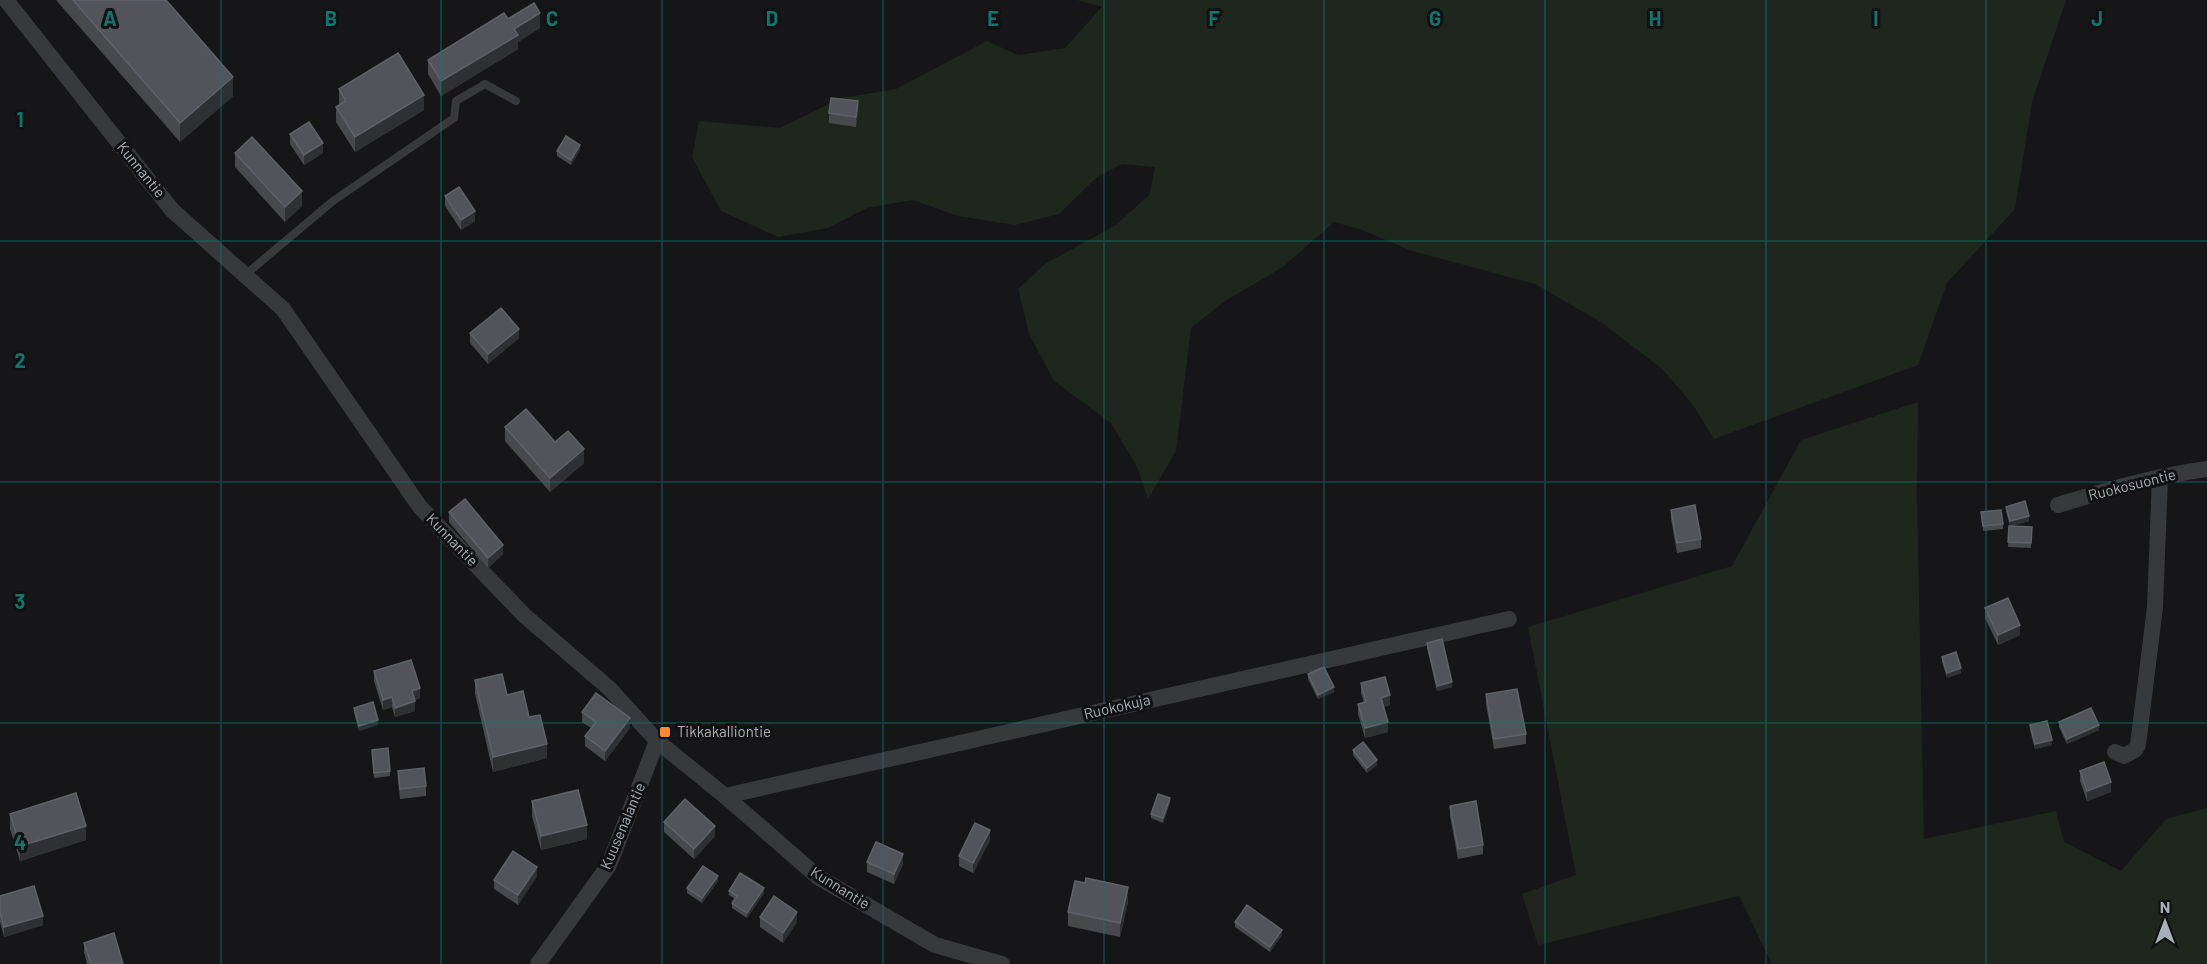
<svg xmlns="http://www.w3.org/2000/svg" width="2207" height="964" font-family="Barlow,sans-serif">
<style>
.green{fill:#1e261e}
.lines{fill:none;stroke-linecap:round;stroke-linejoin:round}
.lane{stroke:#37393d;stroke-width:8}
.street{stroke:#37393d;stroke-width:16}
.wall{fill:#47494d}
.shaded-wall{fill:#2f3033}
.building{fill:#525459;stroke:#5f6268;stroke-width:1.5}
.grid{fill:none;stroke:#0f766e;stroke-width:1.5;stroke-opacity:0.55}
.poi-dot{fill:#f78a2e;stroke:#111113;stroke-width:2}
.labels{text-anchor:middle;stroke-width:6;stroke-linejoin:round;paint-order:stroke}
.street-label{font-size:15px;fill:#a7b0b8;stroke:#111113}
.poi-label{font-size:15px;fill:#a7b0b8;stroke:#111113;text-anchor:start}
.grid-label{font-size:20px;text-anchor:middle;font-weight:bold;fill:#0f766e;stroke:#111113;stroke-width:6;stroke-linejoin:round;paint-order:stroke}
</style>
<rect width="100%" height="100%" fill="#161618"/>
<g class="green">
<path d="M1077 0H2066L2032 102 2015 209 1947 283 1918 365 1714 439 1693 405 1662 369 1601 322 1535 284 1412 251 1362 230 1334 222 1283 267 1225 301 1191 328 1176 451 1148 499 1137 467 1111 423 1054 381 1029 334 1018 289 1045 264 1116 225 1149 195 1155 167 1122 164 1097 177 1059 214 1015 225 958 216 913 200 867 208 828 228 778 237 721 211 692 157 699 121 780 128 841 98 896 89 987 41 1018 55 1065 48 1102 7Z"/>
<path d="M1918 402 1917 496 1924 839 2056 811 2064 842 2121 871 2166 819 2207 808V964H1772L1739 896 1538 945 1522 894 1576 875 1528 627 1732 566 1801 440Z"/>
</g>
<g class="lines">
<path class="lane" d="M245 275 333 201 454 118 456 101 485 84 516 101"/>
<g class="street">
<path d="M6 0 172 210 283 309 420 507 525 616 610 689 657 741 725 796 818 877 935 945 1002 964"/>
<path d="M2058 505C2107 490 2156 476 2207 469"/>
<path d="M2115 752 2124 756 2135 750 2138 745 2155 607 2160 477"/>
<path d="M725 796 1509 619"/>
<path d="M538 964 609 865 657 741"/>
</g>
</g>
<g class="wall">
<path d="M56 0H166L233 96 180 142Z"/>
<path d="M508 19 540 28 518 42V49L441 96 428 74V60Z"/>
<path d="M339 89 424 110 355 152 336 122V107L340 105 339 104Z"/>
<path d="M858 111 856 127 829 123V113Z"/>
<path d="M290 134 323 153 304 165 290 144Z"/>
<path d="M580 150 571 165 557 156V151Z"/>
<path d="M235 153 302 206 285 222 235 167Z"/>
<path d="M445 196 475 221 461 230 445 206Z"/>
<path d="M470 333 519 338 488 364 470 343Z"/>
<path d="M505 427 555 442 584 463 550 492 505 441Z"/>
<path d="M2006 507 2029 521 2011 526 2032 527 2031 548 2008 547 2009 526H2010L2006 511Z"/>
<path d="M1671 510 1701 539V548L1677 553 1671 519Z"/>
<path d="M449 512 503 554 488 568 449 522Z"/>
<path d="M1981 512 2003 524V529L1983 531Z"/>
<path d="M1985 608 2020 635 1998 645 1985 618Z"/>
<path d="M1427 643 1452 687 1437 691 1427 648Z"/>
<path d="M1942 657 1961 673 1947 678 1942 662Z"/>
<path d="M374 671 420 698 415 700V711L395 717 392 707 383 710 374 681Z"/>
<path d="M1308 674 1334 692 1318 699 1308 679Z"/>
<path d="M475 680 507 695 529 717 547 758 493 772 475 694Z"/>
<path d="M1361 683 1390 705 1383 707 1388 732 1365 738 1358 714V704L1364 703 1361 693Z"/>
<path d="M1486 694 1526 734V744L1494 749 1486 704Z"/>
<path d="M354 708 378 725 359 731 354 713Z"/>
<path d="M582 712 630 728 605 761 585 746V736L591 728 582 722Z"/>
<path d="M2059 722 2099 730 2067 744 2059 727Z"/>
<path d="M2030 725 2052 745 2035 749 2030 730Z"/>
<path d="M1353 750 1377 765 1367 773 1353 755Z"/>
<path d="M372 755 390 771V776L374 778Z"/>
<path d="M398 771 426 786V796L400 799 398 781Z"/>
<path d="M2080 771 2111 792 2087 801 2080 781Z"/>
<path d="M532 801 587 839 541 850 532 816Z"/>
<path d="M1170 803 1163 823 1151 818V814Z"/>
<path d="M1450 806 1483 845V854L1458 859 1450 816Z"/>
<path d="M10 814 86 840 20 861 10 829Z"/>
<path d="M664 822 715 836 694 859 664 832Z"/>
<path d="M990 840 973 873 959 866V856Z"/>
<path d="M867 862 903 864 894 884 867 872Z"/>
<path d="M537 876 518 905 494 889V880Z"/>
<path d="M718 881 702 903 687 893V888Z"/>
<path d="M729 891 764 893 747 918 732 908V903L735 899 729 895Z"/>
<path d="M0 896 43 925 4 937 0 922Z"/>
<path d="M1128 902 1120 937 1068 926V912Z"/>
<path d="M760 917 797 922 783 943 760 927Z"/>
<path d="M1235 922 1282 935 1270 952 1235 927Z"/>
<path d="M84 943 123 964H87L84 952Z"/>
</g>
<g class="shaded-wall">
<path d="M540 13V28L518 42V49L441 96V81L514 29Z"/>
<path d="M233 77V96L180 142V123Z"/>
<path d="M424 95V110L355 152V137Z"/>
<path d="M858 101V111L856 127V117Z"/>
<path d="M323 143V153L304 165V155Z"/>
<path d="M580 145V150L571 165V160Z"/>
<path d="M302 191V206L285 222V207Z"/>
<path d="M475 211V221L461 230V220Z"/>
<path d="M519 329V338L488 364V354Z"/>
<path d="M584 449V463L550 492V478Z"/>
<path d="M2029 516V521L2010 526V521Z"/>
<path d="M503 545V554L488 568V558Z"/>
<path d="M2020 625V635L1998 645V635Z"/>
<path d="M1961 668V673L1947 678V673Z"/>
<path d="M1452 682V687L1437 691V686Z"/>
<path d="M1334 687V692L1318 699V695Z"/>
<path d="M420 688V698L412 701V691Z"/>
<path d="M1390 695V705L1381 708V698Z"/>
<path d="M392 697V707L383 710V700Z"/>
<path d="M415 701V711L395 717V708Z"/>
<path d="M630 718V728L605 761V751Z"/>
<path d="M378 720V725L359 731V726Z"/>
<path d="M1388 722V732L1365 738V728Z"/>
<path d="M2099 725V730L2067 744V739Z"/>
<path d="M2052 740V745L2035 749V744Z"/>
<path d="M547 744V758L493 772V757Z"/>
<path d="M1377 760V765L1367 773V768Z"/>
<path d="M2111 782V792L2087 801V791Z"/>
<path d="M1170 798V803L1163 823V818Z"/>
<path d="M587 825V839L541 850V836Z"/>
<path d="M86 826V840L20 861V846Z"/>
<path d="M715 826V836L694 859V849Z"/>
<path d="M990 830V840L973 873V863Z"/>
<path d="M903 854V864L894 884V874Z"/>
<path d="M537 867V876L518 905V895Z"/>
<path d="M718 876V881L702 903V898Z"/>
<path d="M1128 887V902L1120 937V923Z"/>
<path d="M764 888V893L747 918V913Z"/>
<path d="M797 912V922L783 943V933Z"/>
<path d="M43 916V925L4 937V927Z"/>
<path d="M1282 930V935L1270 952V947Z"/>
</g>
<g class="building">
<path d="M73 0H166L233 77 180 123Z"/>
<path d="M534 3 540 13 514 29 518 35 441 81 428 60 504 13 508 19Z"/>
<path d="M398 53 424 95 355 137 336 107 346 101 339 89Z"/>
<path d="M831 98 858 101 856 117 829 113Z"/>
<path d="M309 122 323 143 304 155 290 134Z"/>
<path d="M566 136 580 145 571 160 557 151Z"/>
<path d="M252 137 302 191 285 207 235 153Z"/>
<path d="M459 187 475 211 461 220 445 196Z"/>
<path d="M501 308 519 329 488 354 470 333Z"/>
<path d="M526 409 555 442 568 431 584 449 550 478 505 427Z"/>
<path d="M465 499 503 545 488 558 449 512Z"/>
<path d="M2025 501 2029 516 2010 521 2006 507Z"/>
<path d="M1695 505 1701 539 1677 543 1671 510Z"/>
<path d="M2001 510 2003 524 1983 526 1981 512Z"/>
<path d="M2009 526 2032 527 2031 543 2008 542Z"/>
<path d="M2008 598 2020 625 1998 635 1985 608Z"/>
<path d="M1442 639 1452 682 1437 686 1427 643Z"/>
<path d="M1956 652 1961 668 1947 673 1942 657Z"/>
<path d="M411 660 420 688 412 691 415 701 395 708 392 697 383 700 374 671Z"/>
<path d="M1324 667 1334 687 1318 695 1308 674Z"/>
<path d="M502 674 507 695 523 691 529 717 540 715 547 744 493 757 475 680Z"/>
<path d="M1385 677 1390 695 1381 698 1388 722 1365 728 1358 704 1366 702 1361 683Z"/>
<path d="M1517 689 1526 734 1494 739 1486 694Z"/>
<path d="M596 693 630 718 605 751 585 736 596 722 582 712Z"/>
<path d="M373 702 378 720 359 726 354 708Z"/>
<path d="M2091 708 2099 725 2067 739 2059 722Z"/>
<path d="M2047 721 2052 740 2035 744 2030 725Z"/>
<path d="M1363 742 1377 760 1367 768 1353 750Z"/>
<path d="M388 748 390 771 374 773 372 750Z"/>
<path d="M2104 762 2111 782 2087 791 2080 771Z"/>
<path d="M424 768 426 786 400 789 398 771Z"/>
<path d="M578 790 587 825 541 836 532 801Z"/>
<path d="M76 793 86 826 20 846 10 814Z"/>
<path d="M1158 794 1170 798 1163 818 1151 814Z"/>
<path d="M685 799 715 826 694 849 664 822Z"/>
<path d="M1476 801 1483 845 1458 849 1450 806Z"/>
<path d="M975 823 990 830 973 863 959 856Z"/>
<path d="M876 842 903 854 894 874 867 862Z"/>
<path d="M513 851 537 867 518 895 494 880Z"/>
<path d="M703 866 718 876 702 898 687 888Z"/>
<path d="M740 873 764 888 747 913 732 903 737 896 729 891Z"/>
<path d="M1086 878 1128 887 1120 923 1068 912 1075 881 1085 883Z"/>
<path d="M34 886 43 916 4 927 0 912V896Z"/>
<path d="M774 896 797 912 783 933 760 917Z"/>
<path d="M1247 905 1282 930 1270 947 1235 922Z"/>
<path d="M114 933 123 964H91L84 943Z"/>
</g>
<path class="grid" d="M221 0V964M441 0V964M662 0V964M883 0V964M1104 0V964M1324 0V964M1545 0V964M1766 0V964M1986 0V964M0 241H2207M0 482H2207M0 723H2207"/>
<rect class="poi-dot" x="659" y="726" width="12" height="12" rx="3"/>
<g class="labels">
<g class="street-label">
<text transform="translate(141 170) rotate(51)" y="5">Kunnantie</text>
<text transform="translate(2132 485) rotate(-14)" y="5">Ruokosuontie</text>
<text transform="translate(452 540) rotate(46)" y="5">Kunnantie</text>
<text transform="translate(1117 707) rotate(-13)" y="5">Ruokokuja</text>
<text transform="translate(623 826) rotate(-67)" y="5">Kuusenalantie</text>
<text transform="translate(840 888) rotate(32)" y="5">Kunnantie</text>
</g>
<g class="poi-label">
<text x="677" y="737">Tikkakalliontie</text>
</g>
</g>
<g class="grid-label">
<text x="110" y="26">A</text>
<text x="331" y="26">B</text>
<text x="552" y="26">C</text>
<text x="772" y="26">D</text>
<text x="993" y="26">E</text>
<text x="1214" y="26">F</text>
<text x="1435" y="26">G</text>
<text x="1655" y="26">H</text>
<text x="1876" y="26">I</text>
<text x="2097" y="26">J</text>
<text x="20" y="127">1</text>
<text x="20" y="368">2</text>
<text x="20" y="609">3</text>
<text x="20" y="850">4</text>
</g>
<g transform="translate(2165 922)" stroke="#111113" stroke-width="4.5" paint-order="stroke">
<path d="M0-4.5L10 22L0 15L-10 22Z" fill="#a7b0b8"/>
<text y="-9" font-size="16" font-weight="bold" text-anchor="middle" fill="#a7b0b8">N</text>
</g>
</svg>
